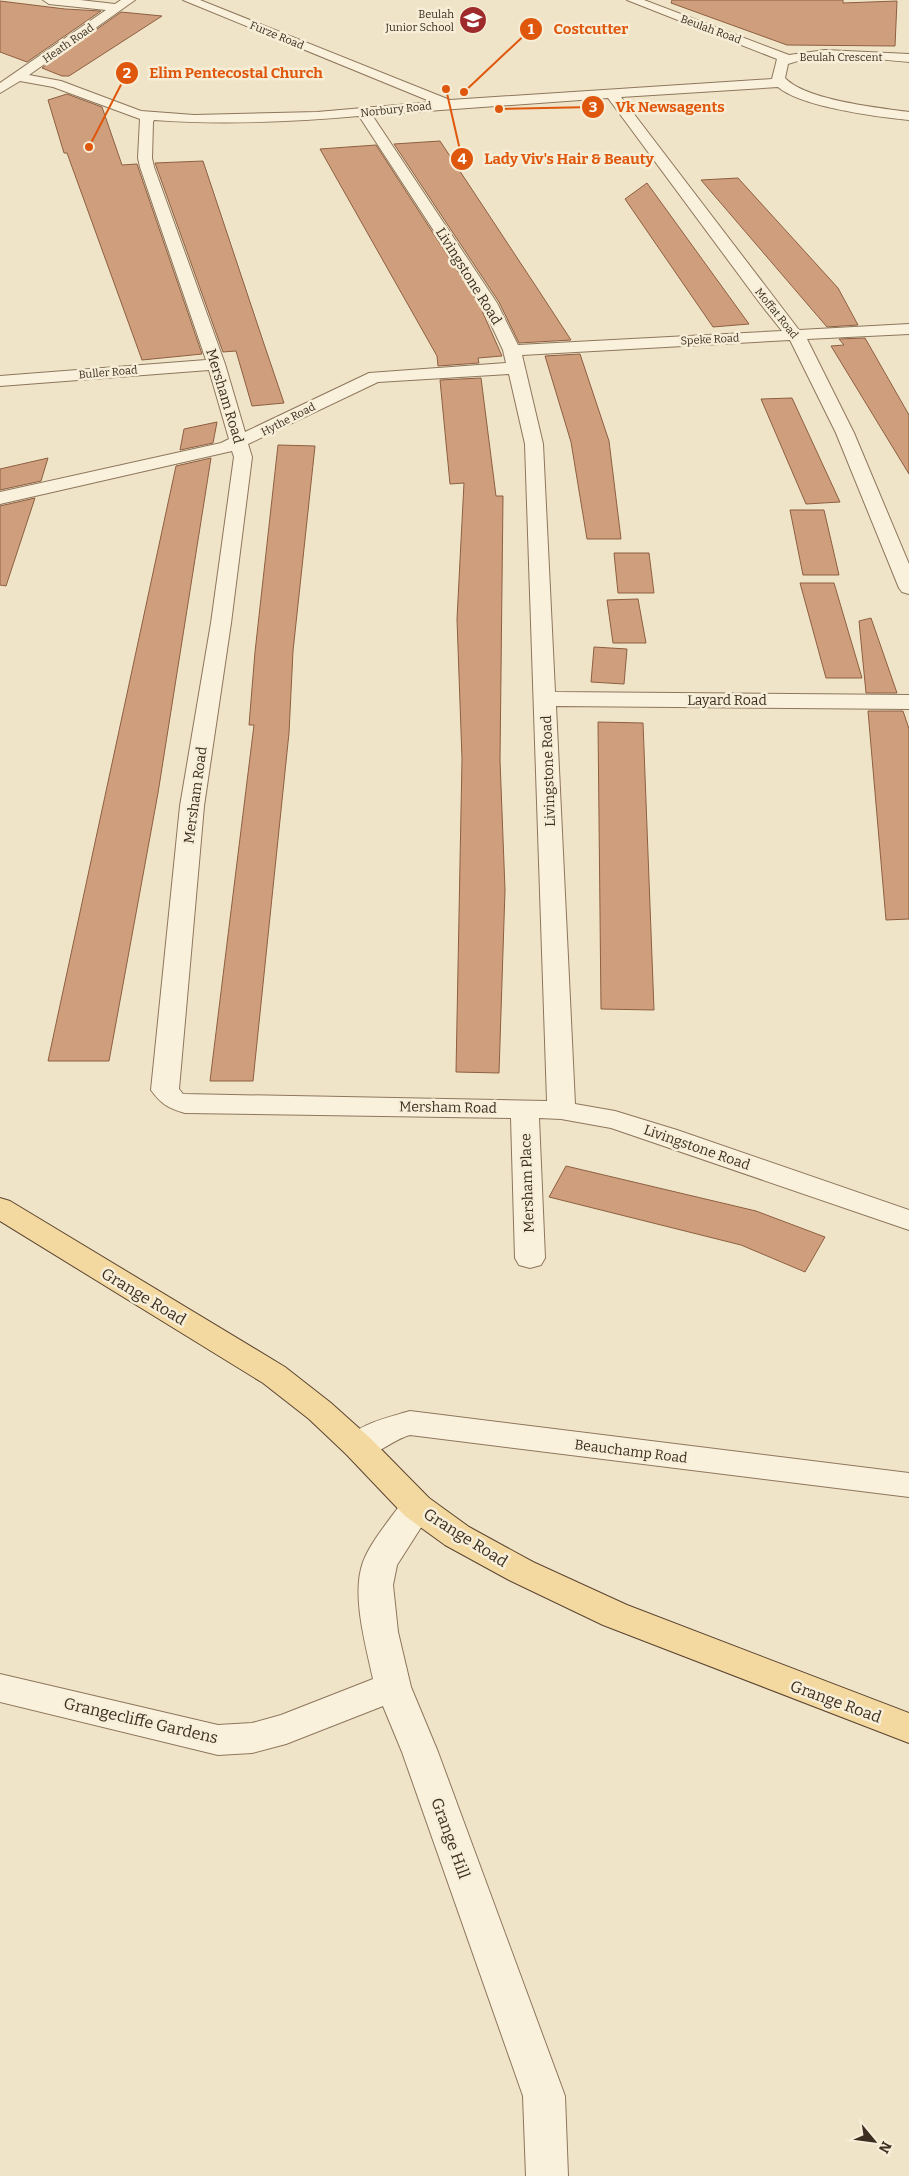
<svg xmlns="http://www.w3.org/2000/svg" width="909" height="2176" font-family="Bitter,serif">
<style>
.building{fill:#cf9f7d;stroke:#8d5f41}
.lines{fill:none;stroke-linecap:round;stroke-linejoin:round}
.minor-casing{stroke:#8d765c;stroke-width:2}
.major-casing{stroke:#5b4430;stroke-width:2}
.minor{fill:#faf1dc;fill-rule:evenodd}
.major{fill:#f3d9a0;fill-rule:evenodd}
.labels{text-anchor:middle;stroke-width:5;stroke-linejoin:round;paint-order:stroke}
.far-poi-label{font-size:11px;fill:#3d2e20;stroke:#f7eed8;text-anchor:end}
.far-street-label{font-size:11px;fill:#3d2e20;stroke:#f7eed8}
.street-label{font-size:14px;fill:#3d2e20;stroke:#f7eed8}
.near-street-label{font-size:16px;fill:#3d2e20;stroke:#f7eed8}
.leader{fill:none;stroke:#df570d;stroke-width:2}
.callout-dot{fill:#df570d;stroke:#f7eed8;stroke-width:2}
.mark-label{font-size:15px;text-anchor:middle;font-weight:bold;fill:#fff}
.callout-label{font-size:15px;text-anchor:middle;font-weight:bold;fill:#df570d;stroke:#f7eed8;stroke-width:5;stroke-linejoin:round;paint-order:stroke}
</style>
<rect width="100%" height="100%" fill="#f0e4c8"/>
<g class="building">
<path d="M672 0H843V3L897 1 895 46 787 45 671 3Z"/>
<path d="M0 1 65 9 101 11 27 62 0 52Z"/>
<path d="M121 12 162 16 69 76H62L42 68Z"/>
<path d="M67 94 102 107 122 165 137 164 202 354 142 360 67 153H64L48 100Z"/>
<path d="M440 141 539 291 571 340 519 343 499 302 394 144Z"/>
<path d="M376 145 479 304 502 356 478 358 479 363 438 366 437 356 320 149Z"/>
<path d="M203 161 263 341 284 403 252 406 236 351 223 352 155 163Z"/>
<path d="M738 178 838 288 858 325 827 327 701 180Z"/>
<path d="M647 183 749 324 713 327 625 199Z"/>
<path d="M865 338 909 415V474L831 346 844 345 839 339Z"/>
<path d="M580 354 609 441 621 539H587L571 442 545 356Z"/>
<path d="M481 378 496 496H503L500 760 505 890 499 1073 456 1072 462 759 457 619 464 483 450 484 440 380Z"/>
<path d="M792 398 840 502 806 504 761 399Z"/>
<path d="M217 422 213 443 180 450 184 429Z"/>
<path d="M278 445 315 446 293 651 289 733 253 1081H210L254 725H249L255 652Z"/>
<path d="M48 458 41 481 0 490V469Z"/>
<path d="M211 458 158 793 109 1061H48L176 466Z"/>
<path d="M35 498 6 586 0 585V506Z"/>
<path d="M790 510H824L839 575H803Z"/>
<path d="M614 553H649L654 593H618Z"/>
<path d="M800 583H834L862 678H826Z"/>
<path d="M638 599 646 643H613L607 600Z"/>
<path d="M871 618 897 693H866L859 621Z"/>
<path d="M594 647 627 649 624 684 591 682Z"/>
<path d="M868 711H903L909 729V919L886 920Z"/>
<path d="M598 722 643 723 654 1010 601 1009Z"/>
<path d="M566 1166 756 1211 825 1237 805 1272 741 1245 549 1197Z"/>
</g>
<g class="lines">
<g class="minor-casing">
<g id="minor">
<path d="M43 0H80L115 4 121 0H135L29 75 61 81 141 111 194 115 317 112 432 102 183 0H200L450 100 772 79 777 59 627 0H644L789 55 825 50 909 54V62C871 59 825 50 788 64L785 78C805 100 879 108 909 112V120C878 117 801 107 778 87L621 97 799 330 909 324V334L807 339 854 433 909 564V594L902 592 899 588 836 433 790 340 522 355 543 444 555 692 909 695V709L556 706 575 1104 615 1111 677 1130 909 1210V1230L611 1128 561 1119 539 1118 545 1258 541 1265 530 1268 519 1265 515 1258 511 1118 185 1113C168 1108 161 1104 151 1090L180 806 211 623 234 457 232 451 0 504V492L221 443 229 439 209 370 0 386V376L206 360 140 167 138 158 140 119 53 87 20 81 0 93V83L106 10 49 4ZM608 98 759 302 782 331 518 345 497 303 372 115ZM359 116 481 303 503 350 506 363 369 373 245 432 225 364 154 167 152 158 153 122 154 120C222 125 291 122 359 116ZM509 374 525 444 547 1101 183 1094 179 1089 204 806 231 623 252 457 248 444 378 382Z"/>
<path d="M410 1411 909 1473V1497L410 1435C394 1439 373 1458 358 1458 355 1458 350 1455 346 1454L342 1446C354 1424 387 1418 410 1411Z"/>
<path d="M417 1495 429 1498 434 1507 397 1565 393 1585 398 1632 411 1687 438 1752 565 2096 568 2176H526L523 2096 402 1752 383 1706 286 1744 252 1753 218 1755 0 1702V1674L218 1725 252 1723 281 1715 373 1679C366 1646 351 1595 363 1562 371 1541 392 1517 405 1498Z"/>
</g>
</g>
<g class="major-casing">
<path id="major" d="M0 1198 10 1201 285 1367 331 1403 370 1438 429 1498 469 1527 533 1562 627 1605 909 1713V1743L603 1625 509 1580 445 1545 405 1516 346 1454 309 1419 263 1383 0 1221Z"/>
</g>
<use href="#minor" class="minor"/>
<use href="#major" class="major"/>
</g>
<defs>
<g id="school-disc" transform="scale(1.4375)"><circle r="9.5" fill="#9e2a2b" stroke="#f7eed8"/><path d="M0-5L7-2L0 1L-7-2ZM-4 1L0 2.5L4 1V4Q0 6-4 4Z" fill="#fff"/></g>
</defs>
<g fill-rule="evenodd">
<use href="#school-disc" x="473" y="20"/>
</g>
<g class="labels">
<g class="far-poi-label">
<text x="454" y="18">Beulah<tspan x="454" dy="13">Junior School</tspan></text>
</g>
<g class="far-street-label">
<text transform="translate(711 29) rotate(20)" y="4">Beulah Road</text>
<text transform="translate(277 35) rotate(22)" y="4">Furze Road</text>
<text transform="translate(68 43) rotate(-35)" y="4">Heath Road</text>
<text x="841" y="61">Beulah Crescent</text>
<text transform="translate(396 109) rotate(-6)" y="4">Norbury Road</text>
<text transform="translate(777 313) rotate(51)" y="4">Moffat Road</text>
<text transform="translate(710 339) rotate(-3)" y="4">Speke Road</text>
<text transform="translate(108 372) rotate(-5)" y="4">Buller Road</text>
<text transform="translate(288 419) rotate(-27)" y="4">Hythe Road</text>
</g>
<g class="street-label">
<text transform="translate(469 276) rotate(58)" y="5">Livingstone Road</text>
<text transform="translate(225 396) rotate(73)" y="5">Mersham Road</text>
<text x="727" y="705">Layard Road</text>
<text transform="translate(548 771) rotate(-92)" y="5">Livingstone Road</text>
<text transform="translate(195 795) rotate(-82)" y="5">Mersham Road</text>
<text transform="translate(448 1107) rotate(1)" y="5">Mersham Road</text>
<text transform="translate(697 1147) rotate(19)" y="5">Livingstone Road</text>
<text transform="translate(527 1183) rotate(-92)" y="5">Mersham Place</text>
<text transform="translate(631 1451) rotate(7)" y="5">Beauchamp Road</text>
</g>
<g class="near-street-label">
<text transform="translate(144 1296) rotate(31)" y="6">Grange Road</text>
<text transform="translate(466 1537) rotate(32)" y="6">Grange Road</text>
<text transform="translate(836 1701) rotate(20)" y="6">Grange Road</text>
<text transform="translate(141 1720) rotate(13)" y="6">Grangecliffe Gardens</text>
<text transform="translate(451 1838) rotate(70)" y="6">Grange Hill</text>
</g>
</g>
<path class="leader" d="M464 92L531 29M89 147L127 73M499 109L593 107M446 89L462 159"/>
<g class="callout-dot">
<circle cx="464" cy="92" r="5"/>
<circle cx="89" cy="147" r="5"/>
<circle cx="499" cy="109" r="5"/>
<circle cx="446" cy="89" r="5"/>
<circle cx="531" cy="29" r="12"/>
<circle cx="127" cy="73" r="12"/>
<circle cx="593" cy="107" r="12"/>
<circle cx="462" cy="159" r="12"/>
</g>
<g class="mark-label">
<text x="531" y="34">1</text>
<text x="127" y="78">2</text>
<text x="593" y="112">3</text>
<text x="462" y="164">4</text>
</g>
<g class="callout-label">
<text x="591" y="34">Costcutter</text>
<text x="236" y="78">Elim Pentecostal Church</text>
<text x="670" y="112">Vk Newsagents</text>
<text x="569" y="164">Lady Viv's Hair &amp; Beauty</text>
</g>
<g transform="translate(874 2141) rotate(119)" stroke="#f7eed8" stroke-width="4" paint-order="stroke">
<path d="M0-4L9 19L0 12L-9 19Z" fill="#3d2e20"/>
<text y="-8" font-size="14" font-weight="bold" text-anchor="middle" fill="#3d2e20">N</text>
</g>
</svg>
